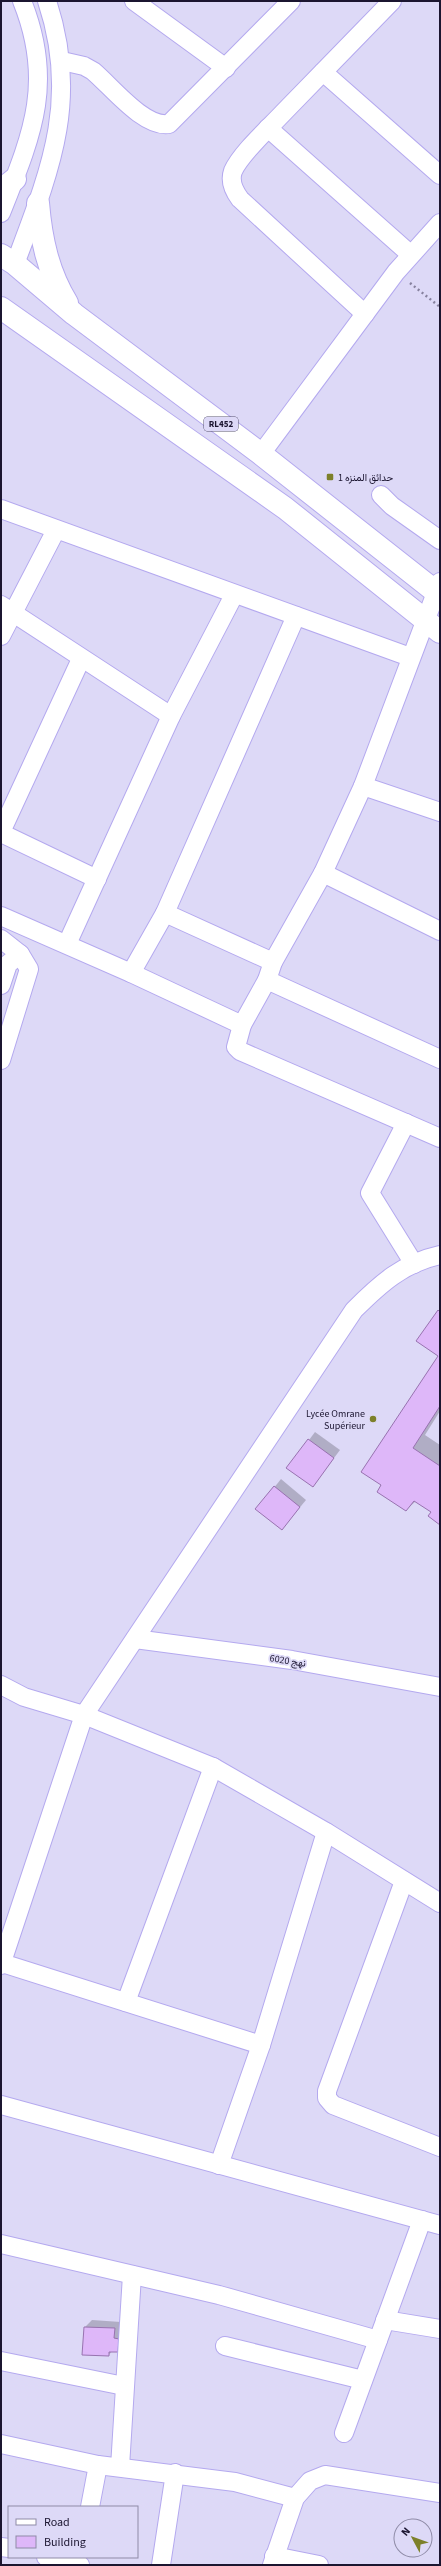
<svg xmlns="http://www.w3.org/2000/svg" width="441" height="2566" font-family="'Source Sans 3',Vazirmatn,sans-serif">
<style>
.shadow{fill:#0003}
.building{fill:#deb7f9;stroke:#9873b0}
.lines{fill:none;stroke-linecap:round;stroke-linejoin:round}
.minor-casing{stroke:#b4a9ef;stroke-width:20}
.highway-casing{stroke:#b4a9ef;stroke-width:24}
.path{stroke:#87829f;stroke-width:2.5;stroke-dasharray:2 3;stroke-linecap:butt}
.minor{stroke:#fff;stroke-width:18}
.highway{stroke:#fff;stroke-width:22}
.poi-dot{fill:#7d802a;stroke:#ddd9f7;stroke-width:1.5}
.labels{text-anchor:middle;stroke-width:3.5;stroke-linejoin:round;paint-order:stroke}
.shield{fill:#ddd9f7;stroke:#55506c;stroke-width:1}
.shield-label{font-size:9px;font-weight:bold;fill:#1b1530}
.poi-label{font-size:10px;fill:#1b1530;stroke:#ddd9f7;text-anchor:start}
.street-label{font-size:10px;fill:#1b1530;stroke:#ddd9f7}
</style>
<rect width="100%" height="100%" fill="#ddd9f7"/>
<g class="shadow">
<path d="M440 1309V1411L425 1435 440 1445V1523L432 1512 416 1501 406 1510 378 1491 439 1356Z"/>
<path d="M315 1432 340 1450 313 1486 288 1468Z"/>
<path d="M281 1479 306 1500 282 1529 257 1509Z"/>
<path d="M92 2320 121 2322 125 2344 118 2351H112L109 2355 85 2327Z"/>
</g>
<g class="building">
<path d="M438 1310 440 1312V1406L413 1448 440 1466V1525L428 1516 431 1512 414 1501 406 1511 377 1492 381 1485 361 1472 438 1356 416 1341Z"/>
<path d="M308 1439 334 1458 313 1487 286 1468Z"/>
<path d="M274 1486 300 1507 282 1530 255 1509Z"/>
<path d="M84 2327 115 2328 114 2338 119 2339 118 2352H109V2356L82 2355Z"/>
</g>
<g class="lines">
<g class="minor-casing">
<g id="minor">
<path d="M134 1 226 68"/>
<path d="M62 61 84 66 93 71C112 87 144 128 169 124L291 1"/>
<path d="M323 72 440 175"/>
<path d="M268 128 410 254"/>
<path d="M1 213C32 135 55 83 22 1"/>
<path d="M15 264C50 171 80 100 47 1"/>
<path d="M365 314 240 199C234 191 229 182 233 171 241 153 269 128 283 113 319 76 356 38 392 1"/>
<path d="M261 454 396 272 440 223"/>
<path d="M381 495 392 506 440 540"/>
<path d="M1 509 410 657"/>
<path d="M440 582 363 786 323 873 273 962 267 980 242 1025 236 1047 240 1051 440 1138"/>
<path d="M1 605 171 716"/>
<path d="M1 636 56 530"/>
<path d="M363 786 440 812"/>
<path d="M1 832 81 659"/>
<path d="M1 833 97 879"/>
<path d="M323 873 440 931"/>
<path d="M165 913 273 962"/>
<path d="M1 916 131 973 242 1025"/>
<path d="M1 939 20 954 29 969 1 1060"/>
<path d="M67 944 171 716 234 595"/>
<path d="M131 973 165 913 296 616"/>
<path d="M267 980 440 1059"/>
<path d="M1 985 8 964 20 954"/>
<path d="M406 1123 370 1193 414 1264"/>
<path d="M135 1639 292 1660 440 1687"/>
<path d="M1 1685 24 1697 84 1715 213 1767 326 1832 440 1903"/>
<path d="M404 1881 327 2091V2098L333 2105 440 2147"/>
<path d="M2 1963 261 2045"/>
<path d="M1 1965 84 1715 354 1310C380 1284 403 1263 440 1255"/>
<path d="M126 2002 213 1767"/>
<path d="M1 2105 440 2225"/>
<path d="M219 2165 261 2045 326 1832"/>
<path d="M1 2244 219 2295 378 2340"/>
<path d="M385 2320 440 2329"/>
<path d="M225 2346 363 2380"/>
<path d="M1 2361 124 2386"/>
<path d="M344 2433 422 2220"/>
<path d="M1 2444 98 2465 235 2482 295 2498"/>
<path d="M120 2467 132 2275"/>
<path d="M90 2507 98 2465"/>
<path d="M1 2547 9 2548"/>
<path d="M274 2556 319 2565"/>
<path d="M46 2557 80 2565"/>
<path d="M161 2565 175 2473"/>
<path d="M272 2565 295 2498 310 2481 325 2475 440 2493"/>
</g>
</g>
<g class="highway-casing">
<g id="highway">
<path d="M1 190 15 179"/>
<path d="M38 203C41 239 48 272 67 303"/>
<path d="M1 255 15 264 74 314 261 454 440 595"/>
<path d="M1 308 285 508 440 632"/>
</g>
</g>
<path class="path" d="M410 283 440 307"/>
<use href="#minor" class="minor"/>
<use href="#highway" class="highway"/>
</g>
<g class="poi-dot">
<rect x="326" y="473" width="8" height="8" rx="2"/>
<circle cx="373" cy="1419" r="4"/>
</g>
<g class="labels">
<rect class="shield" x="204" y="417" width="34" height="14" rx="3"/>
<g class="shield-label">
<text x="221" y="427">RL452</text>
</g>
<g class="poi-label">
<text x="338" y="481">حدائق المنزه 1</text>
<text x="365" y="1417" text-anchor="end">Lycée Omrane<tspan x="365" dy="12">Supérieur</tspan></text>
</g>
<g class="street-label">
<text transform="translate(288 1660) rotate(9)" y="4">نهج 6020</text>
</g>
</g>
<rect width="441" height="2566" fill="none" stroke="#1b1530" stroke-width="4"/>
<rect x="8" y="2506" width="130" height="52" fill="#ddd9f7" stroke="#8f8ba7"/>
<rect x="16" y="2519" width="20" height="6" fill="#ffffff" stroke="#8f8ba7"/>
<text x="44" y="2526" font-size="12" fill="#1b1530">Road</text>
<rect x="16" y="2536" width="20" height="12" fill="#deb7f9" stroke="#8f8ba7"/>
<text x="44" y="2546" font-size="12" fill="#1b1530">Building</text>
<g transform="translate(413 2538) rotate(311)"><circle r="19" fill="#ddd9f7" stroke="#8f8ba7"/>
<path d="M0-3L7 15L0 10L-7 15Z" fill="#7d802a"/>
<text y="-6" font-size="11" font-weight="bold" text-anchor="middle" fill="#1b1530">N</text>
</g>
</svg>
